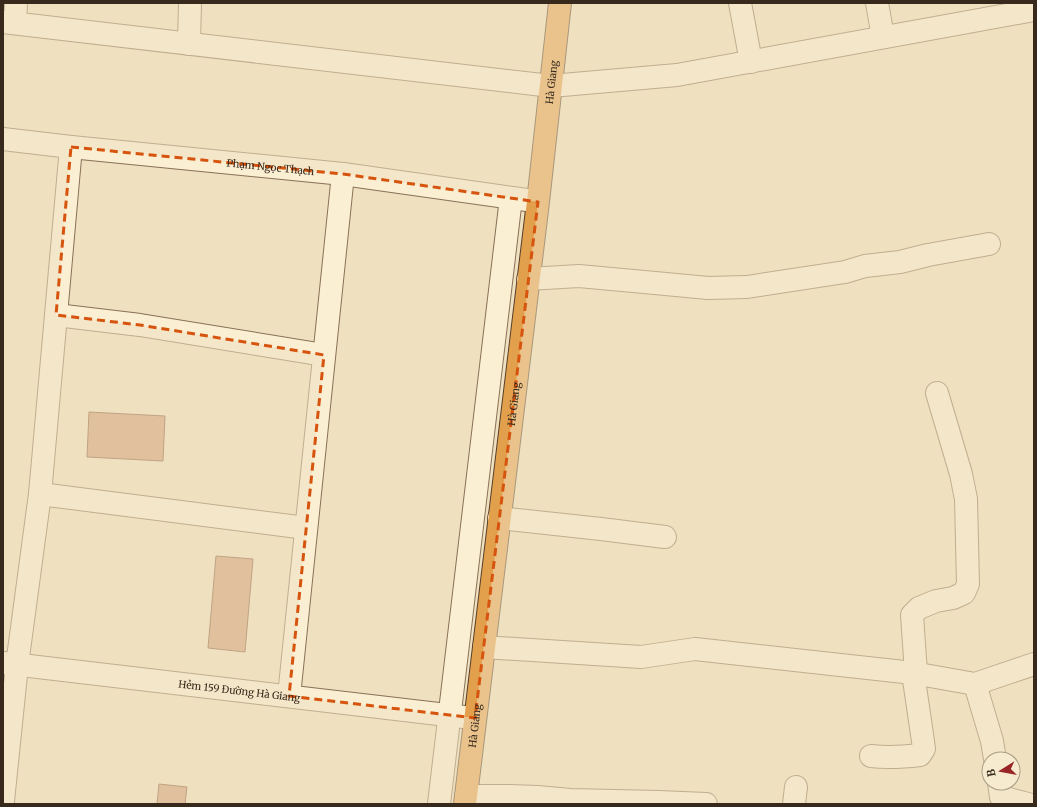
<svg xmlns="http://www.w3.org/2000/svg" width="1037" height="807" font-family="Merriweather,serif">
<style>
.building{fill:#cf9974;stroke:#885a3c}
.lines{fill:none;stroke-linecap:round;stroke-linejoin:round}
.minor-casing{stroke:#887157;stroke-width:24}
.highway-casing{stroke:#563f2c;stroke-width:24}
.minor{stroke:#faeed3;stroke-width:22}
.highway{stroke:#e29f4c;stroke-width:22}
.marked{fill:none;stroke:#d6540e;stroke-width:3;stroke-dasharray:8 5;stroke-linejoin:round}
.labels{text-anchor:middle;stroke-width:3;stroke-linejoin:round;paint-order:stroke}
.street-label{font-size:10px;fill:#37291c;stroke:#f6ebcf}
</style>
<rect width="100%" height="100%" fill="#efe0bf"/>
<g class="building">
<path d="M89 412 165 416 163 461 87 457Z"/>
<path d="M216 556 253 559 245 652 208 648Z"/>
<path d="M159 784 187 787 185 804H157Z"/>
</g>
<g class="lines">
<g class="minor-casing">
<g id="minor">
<path d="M740 3 751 62"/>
<path d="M877 3 883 37"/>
<path d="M3 22 551 86 677 75 1034 10"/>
<path d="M15 23 16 3"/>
<path d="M189 44 190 3"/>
<path id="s1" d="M3 139 71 147 343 174 527 200"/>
<path d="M528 279 579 276 655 283 708 288 747 287 845 272 865 266 900 262 928 255 989 244"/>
<path d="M56 315 140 325 324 355"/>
<path d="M40 494 306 528"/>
<path d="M499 518 601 529 665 537"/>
<path d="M484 647 641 657 695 649 913 673 975 684 1034 664"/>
<path id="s2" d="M4 663 464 717"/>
<path d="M916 673 912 615 919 608 936 601 953 598 964 593 968 584 966 499 961 474 937 393"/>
<path d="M975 684 992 741 995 759"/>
<path d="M289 696 343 174"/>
<path d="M871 756C888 758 903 757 920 755L924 749 923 741 913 673"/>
<path d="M999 783 1001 797 1028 804"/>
<path d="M466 796H509L538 797 570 800 659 802 706 804"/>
<path d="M3 801 17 665 40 494 71 147"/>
<path d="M439 804 511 198"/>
<path d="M794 804 796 787"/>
</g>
</g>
<g class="highway-casing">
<g id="highway">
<path id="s3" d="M465 804 538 202 560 3"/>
</g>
</g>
<use href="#minor" class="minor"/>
<use href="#highway" class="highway"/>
</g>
<path d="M0 0H1037V807H0ZM71 147 343 174 538 202 475 718 289 696 324 355 140 325 56 315Z" fill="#efe0bf" fill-opacity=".55" fill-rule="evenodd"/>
<path class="marked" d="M71 147 343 174 538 202 475 718 289 696 324 355 140 325 56 315Z"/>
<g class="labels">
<g class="street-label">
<text dy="4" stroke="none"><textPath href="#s3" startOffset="727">Hà Giang</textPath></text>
<text dy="4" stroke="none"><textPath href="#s1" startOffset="269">Phạm Ngọc Thạch</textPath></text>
<text dy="4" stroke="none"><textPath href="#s3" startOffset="403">Hà Giang</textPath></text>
<text dy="4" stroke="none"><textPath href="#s2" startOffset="237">Hẻm 159 Đường Hà Giang</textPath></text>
<text dy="4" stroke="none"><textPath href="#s3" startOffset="79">Hà Giang</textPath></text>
</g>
</g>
<rect width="1037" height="807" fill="none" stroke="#37291c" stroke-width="8"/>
<g transform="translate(1001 771) rotate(259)"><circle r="19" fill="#f6ebcf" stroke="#aa9d87"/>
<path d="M0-3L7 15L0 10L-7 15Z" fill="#992527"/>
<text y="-6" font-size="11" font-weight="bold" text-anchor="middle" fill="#37291c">B</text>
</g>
</svg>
